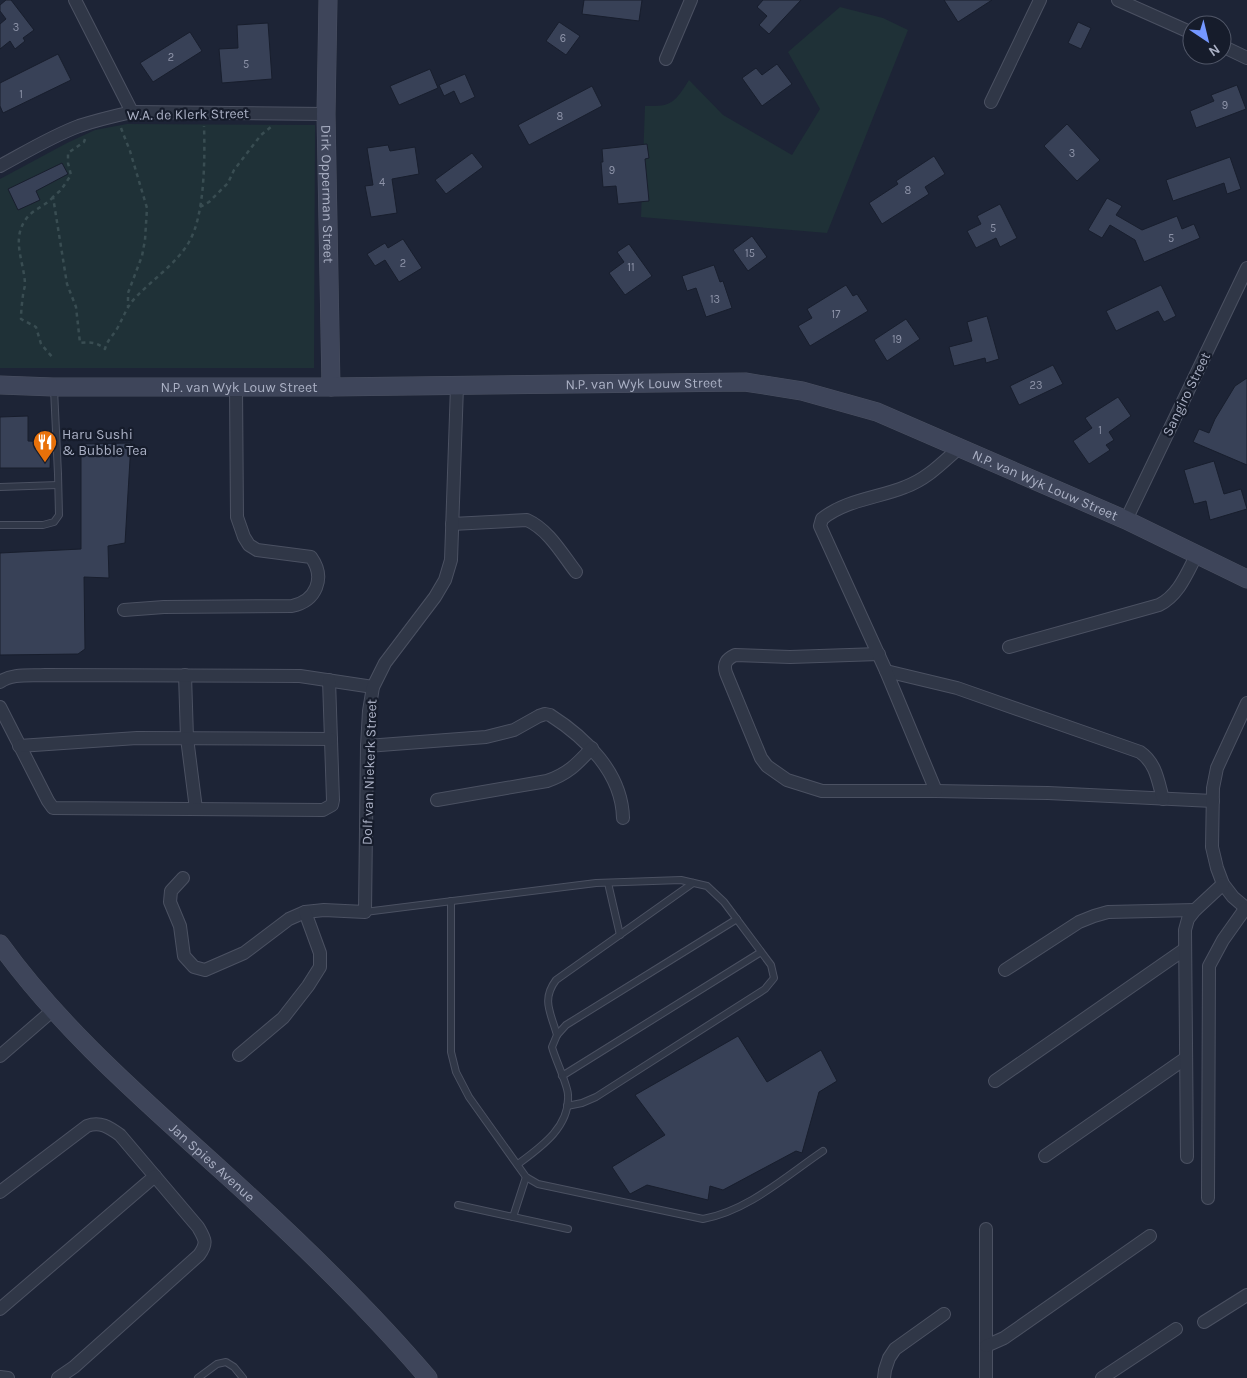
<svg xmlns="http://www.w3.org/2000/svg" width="1247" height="1378" font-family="Karla,sans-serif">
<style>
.green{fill:#1f3137}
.building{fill:#384157;stroke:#181e2d}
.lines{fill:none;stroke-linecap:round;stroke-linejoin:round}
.lane-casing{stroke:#4b5162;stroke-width:8}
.street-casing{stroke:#4b5162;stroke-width:14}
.secondary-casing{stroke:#4b5162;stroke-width:19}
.path{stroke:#394d52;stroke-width:2.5;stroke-dasharray:4 4;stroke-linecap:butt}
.lane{stroke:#303747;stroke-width:6}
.street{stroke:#303747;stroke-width:12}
.secondary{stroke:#3e455a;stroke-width:18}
.labels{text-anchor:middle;stroke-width:4.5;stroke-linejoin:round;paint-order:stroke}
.number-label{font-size:11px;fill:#8e94a9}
.street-label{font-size:14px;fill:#aab0c4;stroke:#161c2b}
.poi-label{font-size:14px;fill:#aab0c4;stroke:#161c2b;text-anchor:start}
</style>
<rect width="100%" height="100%" fill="#1d2436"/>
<g class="green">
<path d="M840 7 883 18 908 30 827 233 641 217 645 106C672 107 675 102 689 80L723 115 792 155 820 109 788 52Z"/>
<path d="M127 124 315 125 314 368H0V179L67 143 95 130Z"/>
</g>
<g class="building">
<path d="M6 0H11L34 30 23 38 25 41 15 49 10 41 0 49V24L6 19 0 11V5Z"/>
<path d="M584 0H642L639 21 582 14Z"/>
<path d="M763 0H801L769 34 759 25 767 16 757 7Z"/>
<path d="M944 0H992L958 22Z"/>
<path d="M559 22 580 36 566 55 546 41Z"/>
<path d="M1078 22 1091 28 1081 49 1068 43Z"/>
<path d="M268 23 272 79 222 83 219 49 238 48 237 25Z"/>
<path d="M190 32 202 51 153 82 140 63Z"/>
<path d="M58 54 71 80 3 113 0 106V83Z"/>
<path d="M777 64 792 84 762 106 742 78 756 68 762 75Z"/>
<path d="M430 69 438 88 399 105 390 86Z"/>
<path d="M465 74 475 97 460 104 454 91 444 96 439 85Z"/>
<path d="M1237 85 1246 109 1196 128 1190 111 1214 101 1211 95Z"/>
<path d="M592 86 602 106 529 145 518 125Z"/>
<path d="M1067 124 1100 160 1077 181 1044 146Z"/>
<path d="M647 144 649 158 645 159 649 201 618 204 616 186 603 187 601 162H603L602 149Z"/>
<path d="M388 145 390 151 415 147 419 174 392 179 397 213 371 217 365 186 373 185 367 148Z"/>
<path d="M472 153 483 167 446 194 435 180Z"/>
<path d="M934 156 945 174 925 187 929 194 882 224 869 203 898 184 896 181Z"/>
<path d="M1230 157 1241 189 1227 194 1224 183 1173 201 1166 180Z"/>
<path d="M62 163 68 174 36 191 40 200 18 210 8 189Z"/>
<path d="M1107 198 1122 206 1116 215 1142 230 1177 216 1182 229 1194 224 1200 238 1144 262 1135 240 1110 225 1102 238 1088 230Z"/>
<path d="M1000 204 1017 238 1000 247 996 238 976 248 967 231 981 224 977 216Z"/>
<path d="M752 236 767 257 748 271 733 250Z"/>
<path d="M403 239 422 268 399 282 385 260 375 266 367 254 385 243 388 248Z"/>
<path d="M629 244 652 276 625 295 609 273 624 262 617 252Z"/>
<path d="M714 265 720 282 723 281 732 308 706 317 696 288 687 291 682 276Z"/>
<path d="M846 285 853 296 857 294 868 311 810 346 798 326 812 318 807 309Z"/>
<path d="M1161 285 1176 316 1164 322 1158 311 1116 331 1106 311Z"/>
<path d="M987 316 999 359 986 363 985 358 954 366 949 347 972 341 967 322Z"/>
<path d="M906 319 920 339 887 361 874 340Z"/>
<path d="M1053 365 1063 384 1019 405 1010 386Z"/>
<path d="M1247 378V465L1193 442 1199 429 1209 433 1215 419 1235 386Z"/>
<path d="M1118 397 1131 416 1109 432 1114 440 1106 445 1110 450 1089 464 1073 441 1092 428 1085 418Z"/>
<path d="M28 416V441L51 442 50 468H0V417Z"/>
<path d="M131 443 125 543 108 546 109 578 84 577 85 649 78 654 0 655V553L81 549V444Z"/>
<path d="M1214 461 1224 494 1241 489 1247 509 1210 520 1206 501 1194 504 1184 470Z"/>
<path d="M738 1036 767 1082 821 1050 837 1081 819 1092 802 1153 796 1151 723 1190 710 1186 708 1200 647 1185 630 1194 612 1167 665 1135 635 1095Z"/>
</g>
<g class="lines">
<g class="lane-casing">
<g id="lane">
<path d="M0 487 58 485"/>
<path d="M0 525H43L54 522 59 515 58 474 54 389"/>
<path d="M608 883 620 935"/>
<path d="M451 901V1052L456 1072 469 1097 526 1177 538 1184 703 1219C748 1211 786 1176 823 1151"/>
<path d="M365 912 596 883 681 880 707 886 724 902 771 965 774 978 765 989 596 1097 582 1103 567 1106"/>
<path d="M557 1035C551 1013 541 1000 556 980L693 883"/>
<path d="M562 1076 761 952"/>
<path d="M518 1164C541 1147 570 1127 568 1095 568 1085 555 1059 552 1047L557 1035 566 1025 737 919"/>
<path d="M458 1205 568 1229"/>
<path d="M513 1217 526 1177"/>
<path d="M198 1378 217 1364 226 1362 234 1367 243 1378"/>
</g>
</g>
<g class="street-casing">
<g id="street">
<path d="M75 0 132 112"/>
<path d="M1118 0 1192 33"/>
<path d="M1222 46 1247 58"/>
<path d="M666 59 691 0"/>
<path d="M991 102 1040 0"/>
<path d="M0 166C26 152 52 136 79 126 97 120 114 116 132 112L326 114"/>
<path d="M1126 520 1247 268"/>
<path d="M452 524 527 520C549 530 562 554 576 572"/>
<path d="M124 610 164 607 292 606C316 601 326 578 311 557L257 550 249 545 244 537 237 517 236 387"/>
<path d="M1009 647 1159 605C1179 595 1187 573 1197 554"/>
<path d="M879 654 790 657 735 655C727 659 723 663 726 673L761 758 767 766 787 780 822 791H936L1048 793 1213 801"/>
<path d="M886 671 957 688 1140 752C1156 763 1158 781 1163 799"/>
<path d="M185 675 187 738 196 809"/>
<path d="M0 682C12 673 31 676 45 675L300 676 373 687"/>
<path d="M1247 703 1217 768 1213 788 1212 847 1217 868 1223 884 1233 897 1247 909"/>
<path d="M0 707 48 801 53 808 323 810 332 805 333 800 329 680"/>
<path d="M19 746 137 738 331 739"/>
<path d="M367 746 486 737 514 730 539 716 545 714 550 715C586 738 622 773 623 818"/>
<path d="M936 791 886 671 820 526 822 519C845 500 878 498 905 487 927 479 942 463 959 448"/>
<path d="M437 800 547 781C568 774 577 764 592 748"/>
<path d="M183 878 171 891 170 902 180 926 184 956 194 967 205 970 244 953 289 919 305 912 324 910 365 912 367 746 369 711 373 687 385 663 435 597 445 580 451 560 457 386"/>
<path d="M1005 970 1079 922 1094 916 1108 912 1195 910"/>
<path d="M239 1055 283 1018 308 986 320 967V953L305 912"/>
<path d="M0 1056 52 1011"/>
<path d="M995 1081 1185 949"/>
<path d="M1045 1156 1186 1058"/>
<path d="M1187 1157 1185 930 1188 919 1195 910 1223 884"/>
<path d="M0 1192 87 1126C100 1121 109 1127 120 1135L198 1227C205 1239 208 1243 199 1255L74 1367 58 1378"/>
<path d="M1208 1198 1209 966 1223 940 1245 909"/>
<path d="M986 1229V1378"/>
<path d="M0 1309 155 1176"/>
<path d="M1204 1322 1247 1295"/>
<path d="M986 1346 1004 1338 1150 1236"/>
<path d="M0 1377 8 1378"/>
<path d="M884 1378 885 1370 889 1358 895 1349 944 1314"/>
<path d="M1102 1378 1176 1329"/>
</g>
</g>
<g class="secondary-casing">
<g id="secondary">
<path id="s1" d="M328 0 326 114 331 387"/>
<path id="s2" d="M0 385 53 387H331L745 382 802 391 877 412 1126 520 1247 579"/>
<path id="s3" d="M0 944C62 1030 144 1100 222 1171 294 1236 365 1304 428 1378"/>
</g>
</g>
<g class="path">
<path d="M121 128 130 151 147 208 145 240 142 256 128 293V307"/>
<path d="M85 139 84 142 68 153V163L71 175 61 190 53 197 67 284 76 307 80 343C90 342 97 342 105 349 107 340 114 335 118 327 124 316 127 306 136 297 152 280 177 263 189 242 205 215 205 157 204 126"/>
<path d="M53 197C46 206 33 209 26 219 11 240 24 261 25 284 25 288 23 291 23 295 22 303 21 311 21 319L36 327 41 344 53 358"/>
<path d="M200 207 209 202 228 183 234 170 261 135 271 127"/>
</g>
<use href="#lane" class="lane"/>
<use href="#street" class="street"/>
<use href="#secondary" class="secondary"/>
</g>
<defs>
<g id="restaurant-pin" transform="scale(1.25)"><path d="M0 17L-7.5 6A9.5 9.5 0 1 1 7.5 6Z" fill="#e8710a" stroke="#161c2b"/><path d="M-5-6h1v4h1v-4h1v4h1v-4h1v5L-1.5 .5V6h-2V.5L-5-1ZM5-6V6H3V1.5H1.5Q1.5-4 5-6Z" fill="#fff"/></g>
</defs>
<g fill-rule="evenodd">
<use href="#restaurant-pin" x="45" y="442"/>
</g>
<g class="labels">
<g class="number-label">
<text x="16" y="31">3</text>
<text x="563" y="42">6</text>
<text x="171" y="61">2</text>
<text x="246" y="68">5</text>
<text x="21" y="98">1</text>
<text x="1225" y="109">9</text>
<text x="560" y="120">8</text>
<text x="1072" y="157">3</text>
<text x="612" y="174">9</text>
<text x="382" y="186">4</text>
<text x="908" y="194">8</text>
<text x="993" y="232">5</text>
<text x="1171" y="242">5</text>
<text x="750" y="257">15</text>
<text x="403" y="267">2</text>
<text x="631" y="271">11</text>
<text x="715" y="303">13</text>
<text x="836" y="318">17</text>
<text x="897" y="343">19</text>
<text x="1036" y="389">23</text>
<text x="1100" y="434">1</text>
</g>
<g class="street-label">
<text transform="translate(188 114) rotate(-1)" y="5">W.A. de Klerk Street</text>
<text dy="5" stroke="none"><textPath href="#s1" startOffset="194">Dirk Opperman Street</textPath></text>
<text dy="5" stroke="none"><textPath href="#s2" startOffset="644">N.P. van Wyk Louw Street</textPath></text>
<text dy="5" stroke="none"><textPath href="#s2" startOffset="239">N.P. van Wyk Louw Street</textPath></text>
<text transform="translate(1186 394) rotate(-64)" y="5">Sangiro Street</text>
<text dy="5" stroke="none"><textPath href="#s2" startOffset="1064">N.P. van Wyk Louw Street</textPath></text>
<text transform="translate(369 772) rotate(-88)" y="5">Dolf van Niekerk Street</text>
<text dy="5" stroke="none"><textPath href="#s3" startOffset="305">Jan Spies Avenue</textPath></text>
</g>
<g class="poi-label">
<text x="62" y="439">Haru Sushi<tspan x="62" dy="16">&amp; Bubble Tea</tspan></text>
</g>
</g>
<g transform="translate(1207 40) rotate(145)"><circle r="24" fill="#161c2b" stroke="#515768"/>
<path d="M0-4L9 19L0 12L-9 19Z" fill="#7497ff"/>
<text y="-8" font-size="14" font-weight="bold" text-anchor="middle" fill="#aab0c4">N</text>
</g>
</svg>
